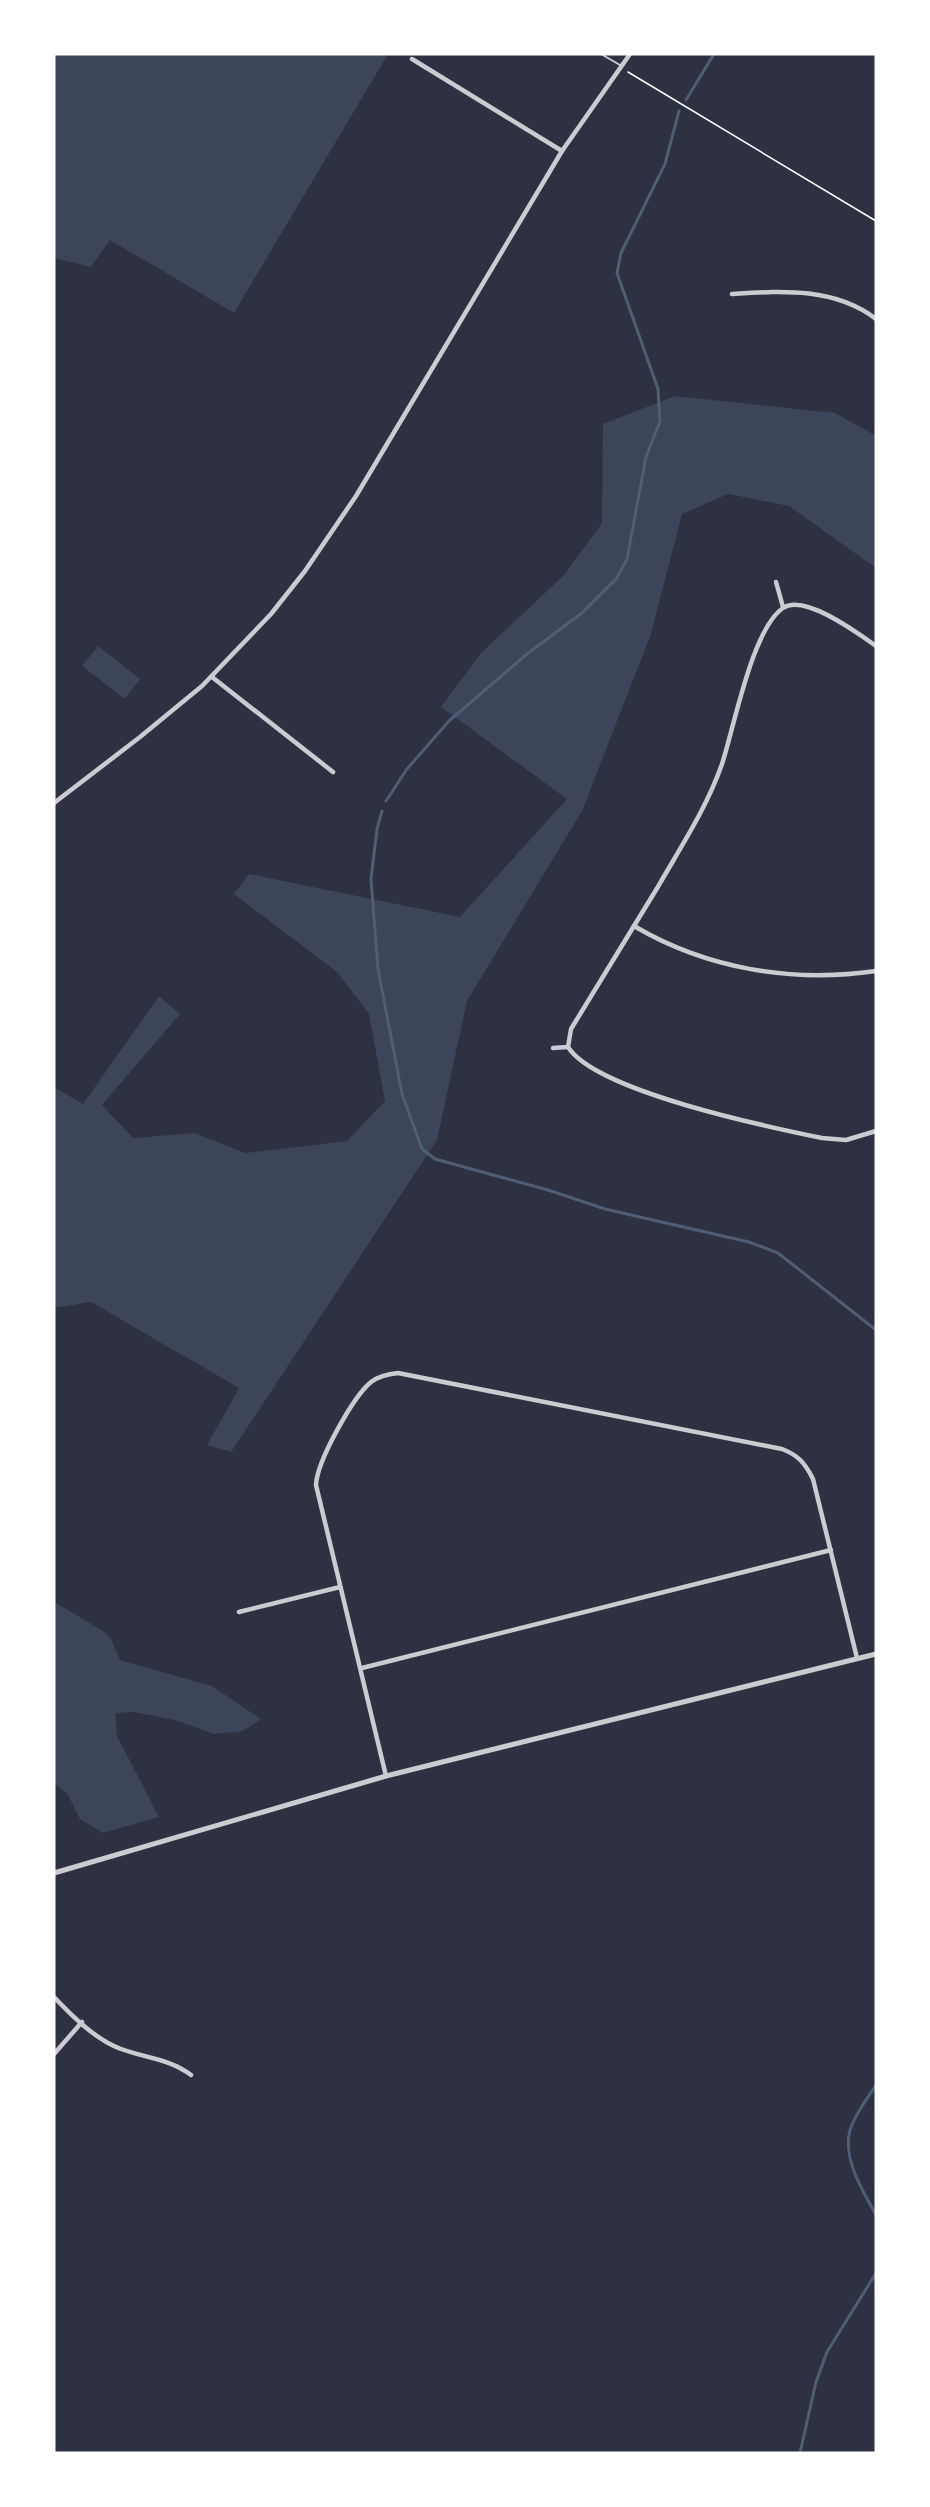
<svg xmlns="http://www.w3.org/2000/svg" width="930" height="2507" font-family="'Asap Condensed',sans-serif">
<style>
.green{fill:#3c4559}
.lines{fill:none;stroke-linecap:round;stroke-linejoin:round}
.stream{stroke:#4f5d75;stroke-width:3}
.path{stroke:#fff;stroke-width:1.5}
.service{stroke:#caccd0;stroke-width:2}
.minor{stroke:#caccd0;stroke-width:4.5}
.tertiary{stroke:#caccd0;stroke-width:5}
</style>
<rect width="100%" height="100%" fill="#2d3142"/>
<g class="green">
<path d="M54 54H388L234 313 110 240 91 267 54 258Z"/>
<path d="M675 396 835 413 876 436V568L789 506 728 494 682 514 651 634 582 811 467 1001 437 1140 231 1452 207 1445 239 1388 91 1302 54 1308V1087L83 1104 159 996 180 1014 102 1105 133 1138 195 1133 245 1153 347 1141 385 1101 369 1014 337 972 234 894 249 874 460 917 567 799 441 707 481 653 564 575 602 523 603 424Z"/>
<path d="M98 646 140 679 125 699 82 666Z"/>
<path d="M54 1602 102 1630 111 1639 120 1660 212 1686 261 1719 243 1731 214 1734 175 1720 133 1712 115 1713 117 1736 159 1817 103 1833 80 1819 67 1793 54 1783Z"/>
</g>
<g class="lines">
<g class="stream">
<path d="M686 100 714 54"/>
<path d="M386 801 407 769 449 721 527 654 582 613 616 579 627 559 646 457 660 421 658 389 617 273 621 253 665 164 679 111"/>
<path d="M382 811 377 829 371 879 378 969 402 1094 422 1149 435 1159 548 1190 605 1209 749 1242 778 1253 876 1330"/>
<path d="M876 2085C867 2099 855 2114 850 2130 842 2159 863 2191 876 2215"/>
<path d="M800 2453 816 2382 827 2352 876 2273"/>
</g>
<path class="path" d="M628 72 876 221"/>
<path class="service" d="M601 54 620 65"/>
<g class="minor">
<path d="M412 59 562 151"/>
<path d="M732 294C782 291 834 287 876 319"/>
<path d="M776 582 783 607"/>
<path d="M876 646C858 633 804 593 783 608 752 629 734 728 722 764 707 807 682 845 659 885 630 933 600 981 571 1029L568 1047C596 1091 768 1127 822 1138L846 1140 876 1131"/>
<path d="M212 677 333 772"/>
<path d="M54 803 140 737 202 686 271 614 305 571 356 496 562 151 630 54"/>
<path d="M634 926C707 969 792 983 876 971"/>
<path d="M553 1048 568 1047"/>
<path d="M239 1612 340 1587"/>
<path d="M362 1668 831 1550"/>
<path d="M386 1776 316 1485C317 1461 353 1397 371 1382 379 1376 388 1374 398 1373L782 1449C798 1455 805 1463 813 1479L857 1658"/>
<path d="M54 1997C72 2016 96 2040 121 2049 146 2058 170 2059 191 2075"/>
<path d="M54 2054 82 2022"/>
</g>
<path class="tertiary" d="M54 1873 386 1776 876 1654"/>
</g>
<rect width="930" height="2507" fill="none" stroke="#ffffff" stroke-width="111"/>
</svg>
